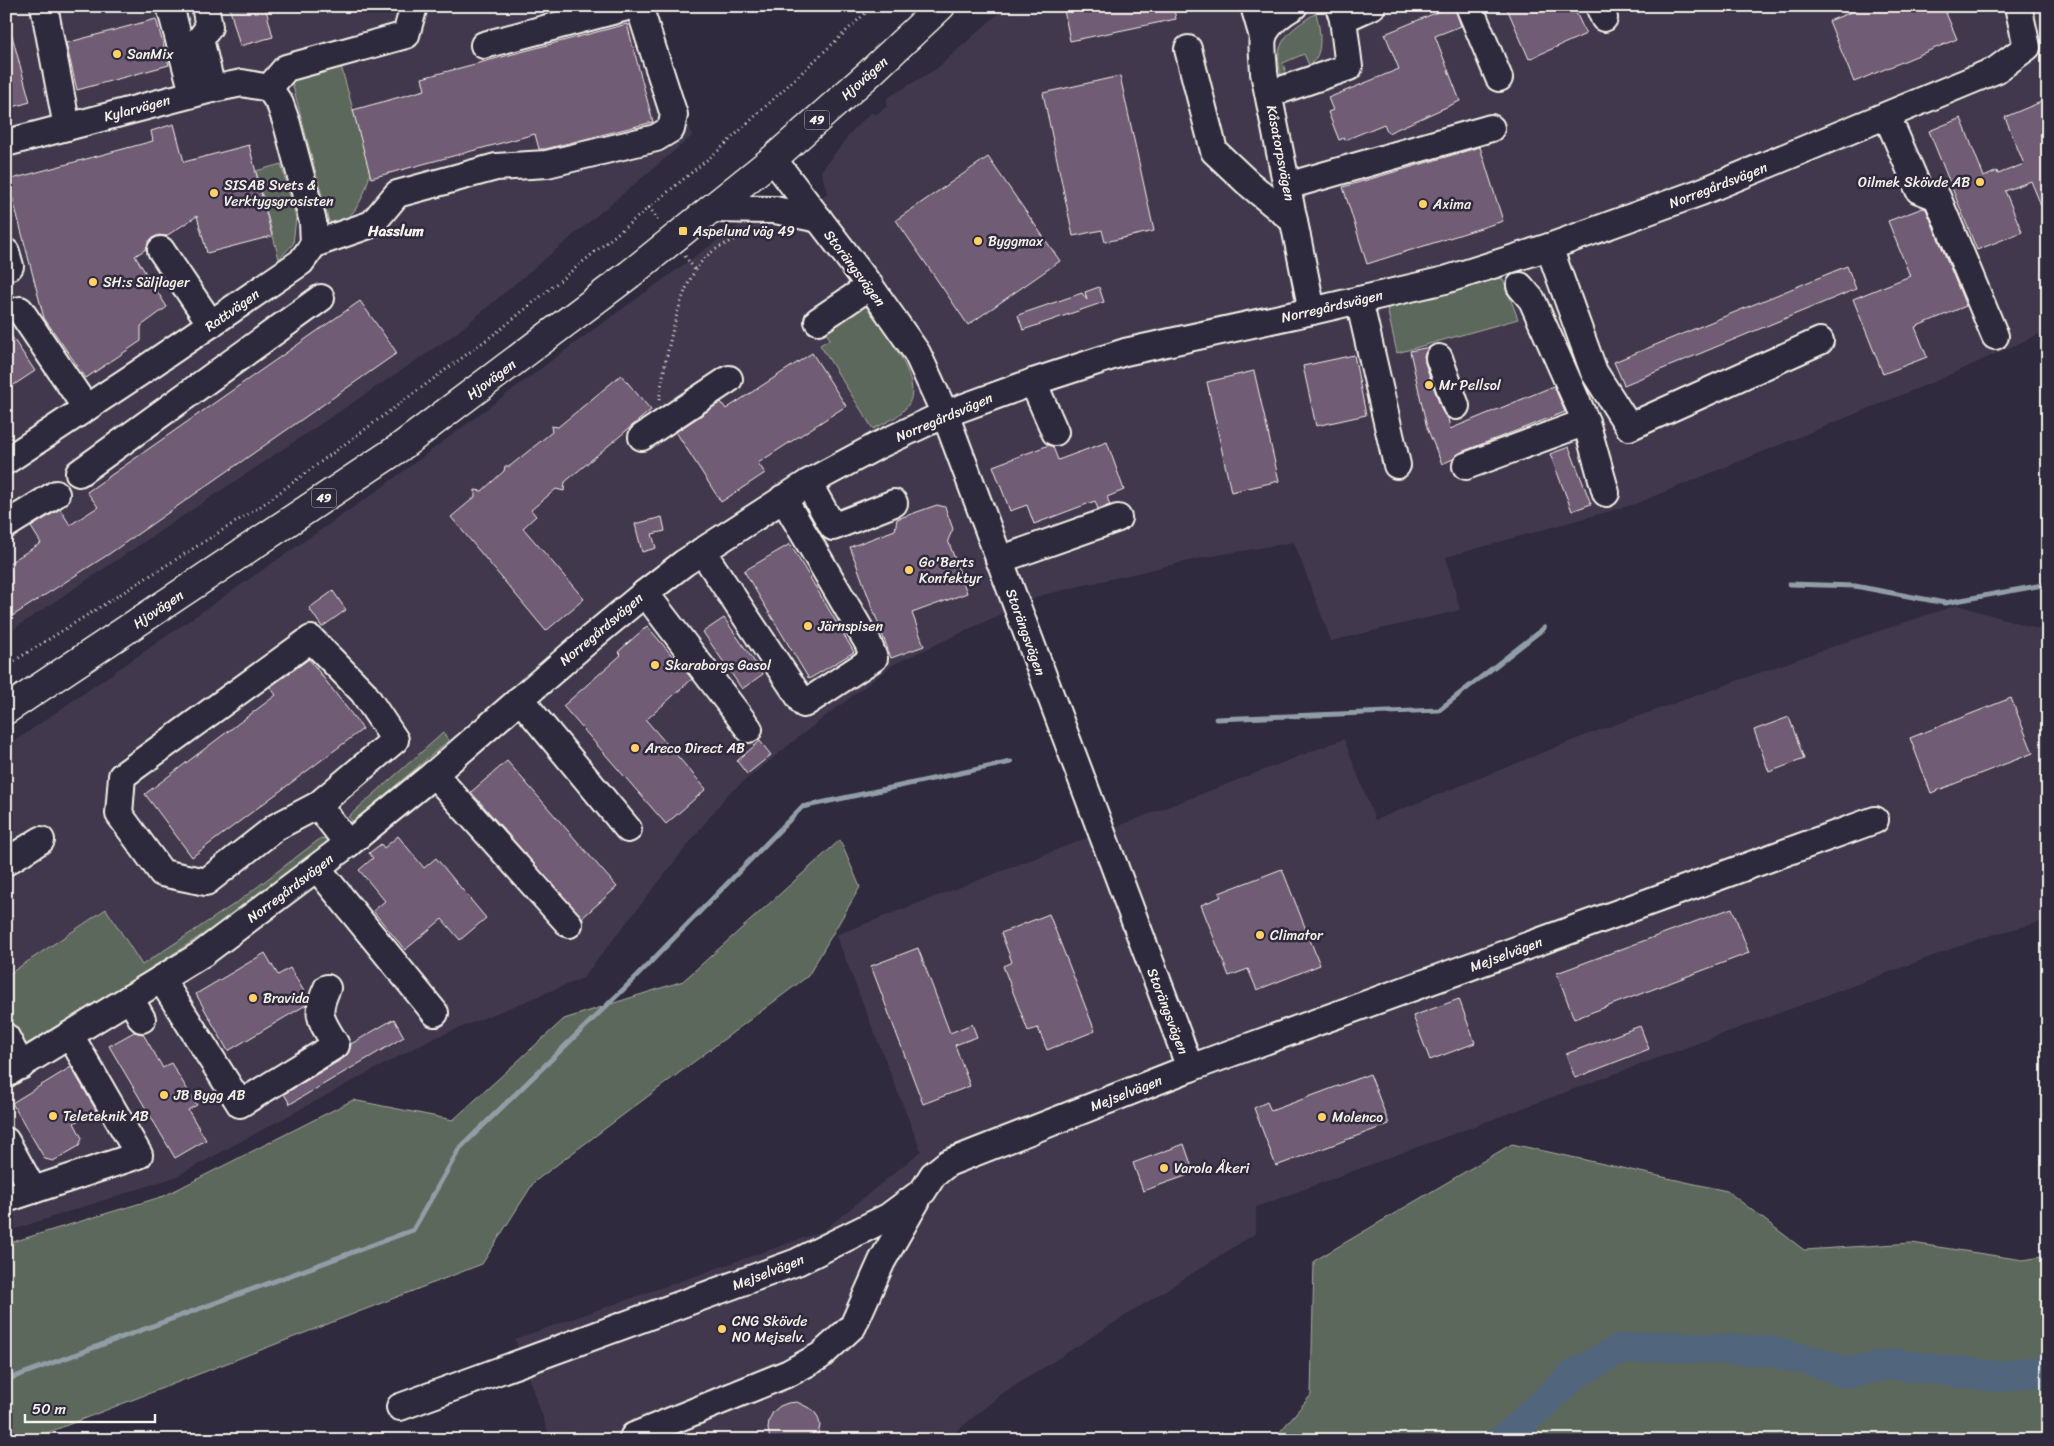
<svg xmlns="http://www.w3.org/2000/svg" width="2054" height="1446" font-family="Sriracha,sans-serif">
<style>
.built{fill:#42394e}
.green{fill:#5d675b;stroke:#a8aca2}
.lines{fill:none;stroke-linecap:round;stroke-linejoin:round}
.stream{stroke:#929ea7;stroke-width:5}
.river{stroke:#51667c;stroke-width:31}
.building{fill:#6f5c74;stroke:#f4f1e8}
.minor-casing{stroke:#f4f1e8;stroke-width:30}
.major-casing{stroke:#f4f1e8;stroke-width:31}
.path{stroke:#f4f1e8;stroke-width:3;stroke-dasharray:1 4;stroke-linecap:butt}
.minor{stroke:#2f2a3d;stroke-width:26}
.major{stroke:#2f2a3d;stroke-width:28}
.poi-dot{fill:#ffd166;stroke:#2f2a3d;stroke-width:2}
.labels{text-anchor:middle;stroke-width:5;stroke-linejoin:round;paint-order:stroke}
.shield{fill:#2f2a3d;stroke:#b9b5b5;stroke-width:1}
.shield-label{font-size:12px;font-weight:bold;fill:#f4f1e8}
.poi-label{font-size:14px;fill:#f4f1e8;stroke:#2f2a3d;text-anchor:start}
.street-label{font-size:14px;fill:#f4f1e8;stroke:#2f2a3d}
.neighbourhood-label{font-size:15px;font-weight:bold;fill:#f4f1e8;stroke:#2f2a3d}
</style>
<rect width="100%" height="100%" fill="#2f2a3d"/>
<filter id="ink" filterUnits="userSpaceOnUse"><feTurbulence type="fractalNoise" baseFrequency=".02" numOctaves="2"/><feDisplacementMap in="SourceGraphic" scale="10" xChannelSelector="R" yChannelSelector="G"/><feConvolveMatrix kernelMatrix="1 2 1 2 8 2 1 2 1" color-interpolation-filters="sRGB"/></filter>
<g filter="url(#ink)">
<g class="built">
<path d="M6 6H656L692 136 454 335 6 634Z"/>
<path d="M1007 6H2048V330L1938 380 1635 504 1446 557 1460 610 1331 641 1294 542 1201 558 1042 595 894 664 805 732 727 795 583 978 427 1041 175 1177 6 1232V747L377 491 575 343 746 220 785 229 827 193 821 171 854 129 871 113 877 114 887 106V98L936 69Z"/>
<path d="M1957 605 2038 629 2048 627V920L1984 937 1256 1207V1233L1000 1395 946 1440H551L515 1339 823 1231 921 1151 836 935 1344 739 1375 820 1589 734 1834 646Z"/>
</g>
<g class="green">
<path d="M1316 13C1320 28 1325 56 1309 65L1304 54 1283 63 1287 77 1282 78C1271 43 1288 31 1316 13Z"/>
<path d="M341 66 370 172C367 191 352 229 329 222L291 79 310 76Z"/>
<path d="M281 164 296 218 293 244 279 259 256 171Z"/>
<path d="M1498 278 1503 279 1518 319 1397 353 1387 308Z"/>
<path d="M861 300C876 321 926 378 908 405 900 417 885 423 873 429L820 345 830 339 821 325Z"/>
<path d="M443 733 449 740 353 822 348 817Z"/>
<path d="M321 838 326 839 327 842C289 873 251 903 211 929 150 970 86 1008 23 1046L6 1016V976L106 909 142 965 239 901Z"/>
<path d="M840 840 860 887 808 976 534 1182 482 1264 47 1433 35 1440H6V1244L164 1196 353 1100 453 1120 564 1019 683 981Z"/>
<path d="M1512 1144 1727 1191 1804 1250 1912 1243 2023 1260 2048 1256V1440H1273L1311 1395 1314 1261Z"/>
</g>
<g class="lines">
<g class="stream">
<path d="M1789 584 1855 586 1945 603 2048 584"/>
<path d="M1216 719 1439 710 1544 628"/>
<path d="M6 1380 413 1230 460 1148 634 979 802 807 1011 762"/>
</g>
<path class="river" d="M1503 1440 1575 1374 1618 1350 1657 1346 1769 1351 1821 1363 1846 1373 1893 1364 2001 1377 2022 1373 2048 1372"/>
</g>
<g class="building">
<path d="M229 6H265L273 37 240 46Z"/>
<path d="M1082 6H1173L1176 19 1070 41 1064 10Z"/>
<path d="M1452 6H1454L1461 26 1435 36 1460 101 1388 133 1384 124 1345 140 1344 138 1339 140 1328 112 1333 110 1328 98 1399 69 1385 34Z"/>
<path d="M1506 6H1573L1586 34 1529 59Z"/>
<path d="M1866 6H1943L1957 39 1854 82 1829 21Z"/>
<path d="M156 19 169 65 77 90 66 43Z"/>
<path d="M627 24 653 122 545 149H539L535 134 371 178 353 110 425 90 422 78Z"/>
<path d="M6 32H11L30 102 6 109Z"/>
<path d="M1120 76 1154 231 1105 242 1102 230 1073 236 1043 93Z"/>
<path d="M2048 99V222L2031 181 2005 191 2022 232 1977 250 1929 131 1961 118 1984 177 1997 171 1998 174 2024 164 2005 117Z"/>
<path d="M174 124 184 162 249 145 272 236 207 253 197 216 166 236 159 235 152 238 148 243 146 249 135 256 167 307 141 326V341L86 378 44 318 8 180 153 141 151 131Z"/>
<path d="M1480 147 1503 221 1367 264 1343 187Z"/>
<path d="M988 157 1060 261 968 325 896 220Z"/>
<path d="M1923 208 1926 209 1966 306 1915 327 1927 357 1883 374 1853 299 1910 276 1888 221Z"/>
<path d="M1847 266 1856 289 1624 385 1614 362Z"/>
<path d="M1099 287 1104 302 1023 330 1018 315 1082 293 1087 300 1085 292Z"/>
<path d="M360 301 397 353 109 554 6 620V565L41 543 31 527 60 509 70 525 98 507 87 492Z"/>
<path d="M6 328 35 371 6 390Z"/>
<path d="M1430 347 1424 355 1425 363 1442 411 1448 418 1450 429 1554 386 1565 412 1461 452 1453 459 1442 464 1427 428 1410 351Z"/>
<path d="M812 353 846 406 758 463 765 473 721 502 676 432 721 402 726 409Z"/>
<path d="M1354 355 1366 415 1316 426 1303 366Z"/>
<path d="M1254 371 1279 481 1231 492 1207 382Z"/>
<path d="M621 375 651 410 565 482 564 491 556 489 531 510 536 516 523 528 584 599 546 631 451 517 475 497V490L482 491 504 471 505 466H510L552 432 551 426 558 427Z"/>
<path d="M1107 442 1124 490 1107 497 1110 505 1098 509 1095 501 1034 524 1027 505 1010 511 993 466 1049 445 1053 447 1058 460Z"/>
<path d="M1569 447 1591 504 1572 511 1550 454Z"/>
<path d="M937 505 945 507 953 529 948 540 967 593 912 613 924 646 891 658 850 547 895 530 897 519Z"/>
<path d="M662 517 665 531 652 534 656 548 642 552 635 524Z"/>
<path d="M790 544 854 652 809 679 744 571Z"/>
<path d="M333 591 346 610 322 627 309 608Z"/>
<path d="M724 618 763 674 742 689 703 632Z"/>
<path d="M647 626 692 679 646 720 706 789 666 824 563 706 621 655 618 652Z"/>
<path d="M309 659 363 729 192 857 145 794 276 695 270 687Z"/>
<path d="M2011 698 2033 753 1931 793 1910 738Z"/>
<path d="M1789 717 1804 759 1769 772 1754 730Z"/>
<path d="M760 741 771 755 747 774 737 761Z"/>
<path d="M507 761 617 887 582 918 471 792Z"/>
<path d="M398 836 424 868 436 858 486 918 460 940 442 919 405 950 373 911 385 901 359 870 373 858 369 853 381 844 384 848Z"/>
<path d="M1282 869 1320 965 1257 990 1248 969 1229 976 1201 905 1221 897 1219 893Z"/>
<path d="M1732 908 1749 953 1574 1019 1557 973Z"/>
<path d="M1049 914 1095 1031 1047 1050 1038 1028 1028 1031 1003 966 1012 962 1001 933Z"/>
<path d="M918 948 950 1033 972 1024 977 1037 955 1045 970 1086 923 1104 871 966Z"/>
<path d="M265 953 278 975 290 968 308 998 306 1005 228 1051 196 994Z"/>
<path d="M1459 999 1475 1043 1430 1060 1413 1016Z"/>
<path d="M394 1019 404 1037 290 1104 284 1094 344 1058 349 1052 351 1044Z"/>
<path d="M1640 1026 1649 1049 1575 1078 1566 1054Z"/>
<path d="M134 1032 143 1034 163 1068 171 1063 197 1105 188 1110 206 1140 175 1158 109 1046Z"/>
<path d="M71 1067 96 1110 74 1123 82 1138 79 1146 53 1161 45 1159 12 1103Z"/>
<path d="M1370 1074 1389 1124 1276 1166 1254 1108 1267 1102 1271 1111Z"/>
<path d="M1184 1144 1194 1173 1143 1191 1133 1163Z"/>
<path d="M797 1402 813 1410 818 1417 820 1425 817 1440H770L768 1429 769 1420 773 1412 780 1406 788 1403Z"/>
</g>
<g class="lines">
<g class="minor-casing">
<g id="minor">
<path d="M44 6 67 127"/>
<path d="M170 6 193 93"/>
<path d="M205 6 209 27 200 39 212 89"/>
<path d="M1254 6 1263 37"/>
<path d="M1294 6C1283 12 1267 24 1263 37 1261 45 1264 64 1264 73L1312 311"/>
<path d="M1469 6 1499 78"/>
<path d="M1599 6 1604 18"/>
<path d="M1343 19 1372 6"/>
<path d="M484 45 631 6"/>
<path d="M1188 49 1214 151 1248 183 1294 221"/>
<path d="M269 88 286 68 406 35 414 6"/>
<path d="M1269 93 1281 90 1349 67 1343 19 1339 6"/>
<path d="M1887 116 1919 190 1937 197 1995 336"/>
<path d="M6 143 212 89 242 83 269 88"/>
<path d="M773 159 870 286 917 353 945 414 1190 1068"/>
<path d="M1287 186 1491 128"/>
<path d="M711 209 775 210 819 219"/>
<path d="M314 244 372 224 397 194 496 167 547 164 656 138 671 129 674 115 639 6"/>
<path d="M1549 247 1594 372 1629 427 1820 341"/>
<path d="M161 250 211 324"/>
<path d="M6 252 10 266H6"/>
<path d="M1520 286 1532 300 1586 422 1606 493"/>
<path d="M1359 300 1397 465"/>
<path d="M20 310 86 408"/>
<path d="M818 321 870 286"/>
<path d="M1439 358 1456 406"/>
<path d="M1033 382 1055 432"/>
<path d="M642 437 729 379"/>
<path d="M6 461 139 373 301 262 314 244 313 222 287 124 280 104 269 88"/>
<path d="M1466 466 1586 422"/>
<path d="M79 473 321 298"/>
<path d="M808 483 833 527 894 503"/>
<path d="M6 525 56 494"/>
<path d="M702 551 804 704 874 658 868 643 783 498"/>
<path d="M999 560 1118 518"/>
<path d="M645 593 749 729"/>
<path d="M311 639 363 692 395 740 318 805 276 827 206 882 162 873 119 814 122 776Z"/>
<path d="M520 699 628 829"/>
<path d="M434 774 569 924"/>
<path d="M318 805 348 844"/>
<path d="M6 862 41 840"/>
<path d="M317 868 435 1013"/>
<path d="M161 979 240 1104 336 1045C322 1021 314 1016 327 988"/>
<path d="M130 998 142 1019"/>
<path d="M6 1037 21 1066"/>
<path d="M6 1074 202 954 348 844 434 774 592 637 645 593 684 563 808 483 877 446 945 414 1033 382 1125 352 1312 311 1445 280 1549 247 1701 192 1996 70 2027 47 2018 6"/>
<path d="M6 1141 33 1190"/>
<path d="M6 1199 139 1155 70 1035"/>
<path d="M400 1407 797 1262 888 1217 923 1191 933 1175 948 1163 1190 1068 1875 820"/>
<path d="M632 1440 634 1436 789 1373 820 1356 853 1326 882 1261 917 1200"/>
</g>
</g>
<g class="major-casing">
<path id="major" d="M6 710 399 448 630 274 773 159 870 73 941 6"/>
</g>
<g class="path">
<path d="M649 207 660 223"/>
<path d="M685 256 695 270"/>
<path d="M659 400C665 363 678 282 706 257 718 245 738 239 752 231"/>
<path d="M6 666 261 506 501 329 719 150 873 6"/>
</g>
<use href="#minor" class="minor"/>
<use href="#major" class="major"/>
</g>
</g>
<g class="poi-dot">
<circle cx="117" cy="54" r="5"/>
<circle cx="1980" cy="182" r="5"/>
<circle cx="214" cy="193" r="5"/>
<circle cx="1423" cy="204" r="5"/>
<rect x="678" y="226" width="10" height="10" rx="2.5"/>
<circle cx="978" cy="241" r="5"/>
<circle cx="93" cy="282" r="5"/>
<circle cx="1429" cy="385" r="5"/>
<circle cx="909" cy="570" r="5"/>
<circle cx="808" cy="626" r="5"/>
<circle cx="655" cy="665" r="5"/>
<circle cx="635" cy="748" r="5"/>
<circle cx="1260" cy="935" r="5"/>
<circle cx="253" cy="998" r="5"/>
<circle cx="164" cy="1095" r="5"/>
<circle cx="53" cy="1116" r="5"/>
<circle cx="1322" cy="1117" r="5"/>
<circle cx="1164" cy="1168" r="5"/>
<circle cx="722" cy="1329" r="5"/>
</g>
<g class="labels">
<g class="shield">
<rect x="804.5" y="110.5" width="25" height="19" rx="4"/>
<rect x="311.5" y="488.5" width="25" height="19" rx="4"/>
</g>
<g class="shield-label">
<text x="817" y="124">49</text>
<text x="324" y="502">49</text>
</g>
<g class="poi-label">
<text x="127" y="59">SanMix</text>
<text x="1970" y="187" text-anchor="end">Oilmek Skövde AB</text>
<text x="224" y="190">SISAB Svets &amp;<tspan x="224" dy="16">Verktygsgrosisten</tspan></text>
<text x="1433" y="209">Axima</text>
<text x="693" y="236">Aspelund väg 49</text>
<text x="988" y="246">Byggmax</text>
<text x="103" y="287">SH:s Säljlager</text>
<text x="1439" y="390">Mr Pellsol</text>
<text x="919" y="567">Go'Berts<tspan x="919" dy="16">Konfektyr</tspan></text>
<text x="818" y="631">Järnspisen</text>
<text x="665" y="670">Skaraborgs Gasol</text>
<text x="645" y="753">Areco Direct AB</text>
<text x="1270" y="940">Climator</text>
<text x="263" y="1003">Bravida</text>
<text x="174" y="1100">JB Bygg AB</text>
<text x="63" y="1121">Teleteknik AB</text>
<text x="1332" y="1122">Molenco</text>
<text x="1174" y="1173">Varola Åkeri</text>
<text x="732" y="1326">CNG Skövde<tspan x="732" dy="16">NO Mejselv.</tspan></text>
</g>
<g class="street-label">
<text transform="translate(864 78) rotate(-42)" y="5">Hjovägen</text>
<text transform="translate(137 108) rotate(-15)" y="5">Kylarvägen</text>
<text transform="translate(1281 153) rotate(79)" y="5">Kåsatorpsvägen</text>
<text transform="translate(1718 185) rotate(-21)" y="5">Norregårdsvägen</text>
<text transform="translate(855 268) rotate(53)" y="5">Storängsvägen</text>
<text transform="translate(1332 306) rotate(-13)" y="5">Norregårdsvägen</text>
<text transform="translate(232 310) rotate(-35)" y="5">Rattvägen</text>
<text transform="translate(491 379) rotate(-37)" y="5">Hjovägen</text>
<text transform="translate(944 417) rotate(-23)" y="5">Norregårdsvägen</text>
<text transform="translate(158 609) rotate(-34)" y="5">Hjovägen</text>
<text transform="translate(601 629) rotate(-40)" y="5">Norregårdsvägen</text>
<text transform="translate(1026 632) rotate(70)" y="5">Storängsvägen</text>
<text transform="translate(290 888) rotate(-37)" y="5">Norregårdsvägen</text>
<text transform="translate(1506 954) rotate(-20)" y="5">Mejselvägen</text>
<text transform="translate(1168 1011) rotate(69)" y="5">Storängsvägen</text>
<text transform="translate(1126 1093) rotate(-21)" y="5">Mejselvägen</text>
<text transform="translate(768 1272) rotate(-21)" y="5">Mejselvägen</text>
</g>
<g class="neighbourhood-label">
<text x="396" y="236">Hasslum</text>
</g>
</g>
<rect width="2054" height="1446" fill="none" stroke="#2f2a3d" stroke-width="25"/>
<rect x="12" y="12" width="2029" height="1421" fill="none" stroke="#f4f1e8" stroke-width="2" filter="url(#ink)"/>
<path d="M25 1414v8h130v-8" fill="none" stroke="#f4f1e8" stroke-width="2.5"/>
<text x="32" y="1414" font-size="15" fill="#f4f1e8" stroke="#2f2a3d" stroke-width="4" paint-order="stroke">50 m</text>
</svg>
